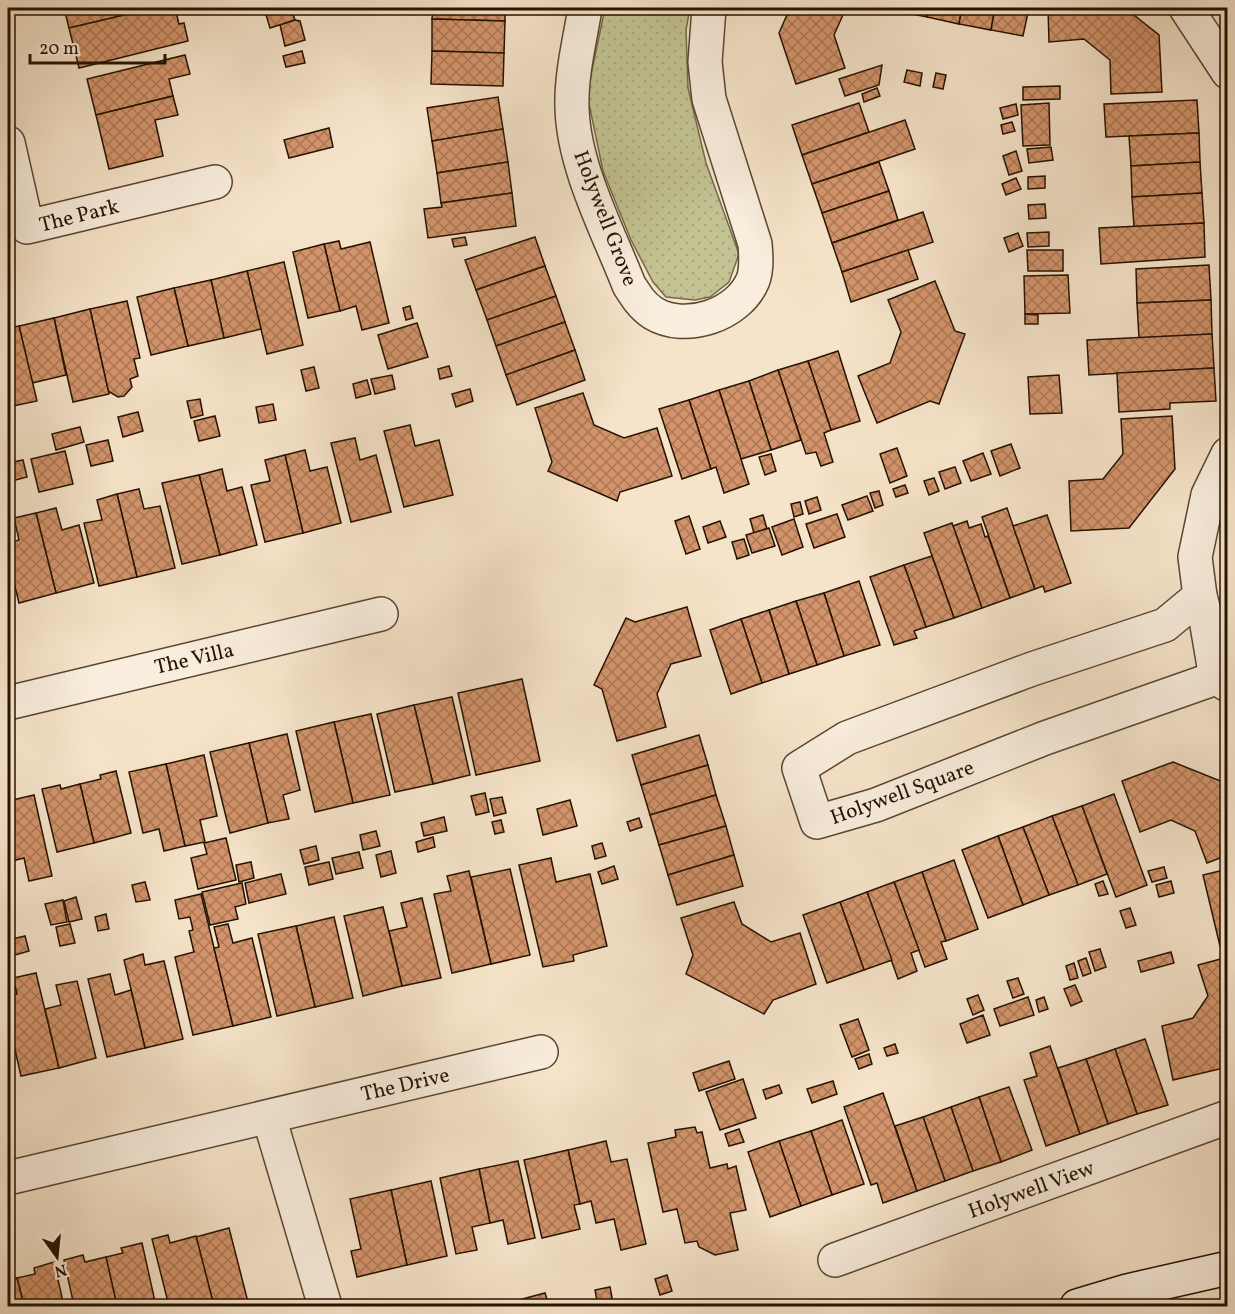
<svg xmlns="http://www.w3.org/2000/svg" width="1235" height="1314" font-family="Vollkorn,serif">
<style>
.grass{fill:url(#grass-dots);stroke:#736a49;stroke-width:1.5}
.building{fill:url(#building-cross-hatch);stroke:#241200;stroke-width:1.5}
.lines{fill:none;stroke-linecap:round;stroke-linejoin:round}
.street-casing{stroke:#584632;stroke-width:36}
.secondary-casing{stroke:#241200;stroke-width:36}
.street{stroke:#f9eddd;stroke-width:33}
.secondary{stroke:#f9eddd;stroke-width:33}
.labels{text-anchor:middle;stroke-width:4.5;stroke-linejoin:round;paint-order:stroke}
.street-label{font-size:21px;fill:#241200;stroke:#f9eddd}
</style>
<defs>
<pattern id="grass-dots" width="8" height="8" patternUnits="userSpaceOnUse" patternTransform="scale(1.5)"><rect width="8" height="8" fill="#c2c292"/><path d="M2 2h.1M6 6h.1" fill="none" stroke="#a7a67c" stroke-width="1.8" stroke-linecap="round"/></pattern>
<pattern id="building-cross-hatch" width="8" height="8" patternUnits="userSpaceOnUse" patternTransform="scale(1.5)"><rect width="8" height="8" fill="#d3946b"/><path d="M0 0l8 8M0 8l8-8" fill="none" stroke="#ab7756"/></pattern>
</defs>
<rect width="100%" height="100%" fill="#f6e4ca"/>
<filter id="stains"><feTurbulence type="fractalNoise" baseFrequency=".00333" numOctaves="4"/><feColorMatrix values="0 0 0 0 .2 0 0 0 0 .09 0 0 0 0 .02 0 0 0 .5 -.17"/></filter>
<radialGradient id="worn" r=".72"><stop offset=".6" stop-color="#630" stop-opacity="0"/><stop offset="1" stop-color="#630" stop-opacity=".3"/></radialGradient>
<path class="grass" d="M605 8H690L686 30 688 88 706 163 739 254 729 282 710 297 695 300 666 297 653 282 631 240 603 171 587 94Z"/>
<g class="building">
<path d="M64 8H154L69 28Z"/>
<path d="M154 8H175L179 24 184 23 188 41 79 68 69 28Z"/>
<path d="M264 8H291L295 20 270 28Z"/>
<path d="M433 8H505V21L432 19Z"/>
<path d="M790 8H846L834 35 845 68 796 84 779 33Z"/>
<path d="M895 8H929L927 17 894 11Z"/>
<path d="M929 8H962L959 24 927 17Z"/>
<path d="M962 8H995L991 30 959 24Z"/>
<path d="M995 8H1029L1023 36 991 30Z"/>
<path d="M1048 8H1125L1159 35 1162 92 1111 94 1110 60 1084 39 1049 42Z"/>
<path d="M432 19 505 21 504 53 432 51Z"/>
<path d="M295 20 300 21 305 40 285 46 280 25Z"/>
<path d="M302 51 305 63 286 67 283 56Z"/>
<path d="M432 51 504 53 503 86 431 84Z"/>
<path d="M185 55 190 74 169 79 173 96 96 115 87 79Z"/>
<path d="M882 65 879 85 845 96 839 79Z"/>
<path d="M907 70 922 73 920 86 904 82Z"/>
<path d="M936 73 946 75 943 89 933 87Z"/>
<path d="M1060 86V99L1023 100V87Z"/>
<path d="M877 88 880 96 864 102 862 94Z"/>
<path d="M173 96 178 115 155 120 163 156 109 169 96 115Z"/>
<path d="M498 97 503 129 432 141 427 108Z"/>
<path d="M1197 100 1199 133 1106 137 1104 104Z"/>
<path d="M859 103 869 132 802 155 792 125Z"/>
<path d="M1049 103 1050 145 1023 146 1021 105Z"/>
<path d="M1016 104 1018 115 1003 119 1000 108Z"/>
<path d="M905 120 915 149 812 184 802 155Z"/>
<path d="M1012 122 1015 131 1003 134 1001 125Z"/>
<path d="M329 128 333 147 289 158 284 140Z"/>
<path d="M503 129 508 162 437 173 432 141Z"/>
<path d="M1199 133 1200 162 1131 166 1129 136Z"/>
<path d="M1051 147 1053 160 1029 163 1027 149Z"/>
<path d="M1016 151 1022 171 1009 175 1003 156Z"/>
<path d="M508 162 512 193 441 203 437 173Z"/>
<path d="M879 162 889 191 822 213 812 184Z"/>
<path d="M1200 162 1202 193 1132 197 1131 166Z"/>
<path d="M1045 176V188L1028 189V177Z"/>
<path d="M1016 178 1021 189 1006 195 1002 184Z"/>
<path d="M889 191 898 220 832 243 822 213Z"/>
<path d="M512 193 516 226 428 238 424 209 442 207 441 203Z"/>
<path d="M1202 193 1204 223 1134 227 1132 197Z"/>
<path d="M1045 204 1046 218 1029 219 1028 205Z"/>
<path d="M923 212 933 242 842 272 832 243Z"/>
<path d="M1204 223 1205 257 1101 264 1099 228Z"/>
<path d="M1049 232V246L1028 247 1027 233Z"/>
<path d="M1018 233 1023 246 1009 252 1004 238Z"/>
<path d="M465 237 467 245 454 247 452 239Z"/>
<path d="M535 237 545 266 476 290 465 260Z"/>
<path d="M339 241 341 249 370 242 389 323 362 330 356 306 340 311 324 244Z"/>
<path d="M324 244 340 311 308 318 293 252Z"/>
<path d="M908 250 918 279 851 302 842 272Z"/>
<path d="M1027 250H1063V271H1028Z"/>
<path d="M284 262 303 345 267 354 247 271Z"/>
<path d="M1209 265 1211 300 1137 303 1136 269Z"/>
<path d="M545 266 556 296 487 320 476 290Z"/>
<path d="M247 271 261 329 224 338 211 280Z"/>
<path d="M1068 275 1070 313 1025 314 1024 276Z"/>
<path d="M211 280 224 338 188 346 174 288Z"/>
<path d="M935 281 955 331 965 334 939 404 930 401 877 423 858 376 890 363 901 332 888 300Z"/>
<path d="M174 288 188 346 151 355 137 297Z"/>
<path d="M556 296 565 322 496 346 487 320Z"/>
<path d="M1211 300 1212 334 1139 338 1137 303Z"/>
<path d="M127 301 140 358 134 359 138 376 130 379 132 387 124 396 118 397 108 391 90 309Z"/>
<path d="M410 306 413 318 406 320 403 308Z"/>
<path d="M90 309 109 394 73 402 54 318Z"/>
<path d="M1025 314 1038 315V324H1025Z"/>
<path d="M54 318 66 375 32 383 19 326Z"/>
<path d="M565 322 575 350 506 375 496 346Z"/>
<path d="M417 323 428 357 388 369 378 335Z"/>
<path d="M19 326 37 401 8 407V328Z"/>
<path d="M1212 334 1214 368 1089 375 1087 340Z"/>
<path d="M575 350 585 380 517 405 506 375Z"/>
<path d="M838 351 860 421 831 430 808 361Z"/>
<path d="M808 361 831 430 824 433 833 462 821 466 816 452 806 454 778 370Z"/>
<path d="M449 366 452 376 440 379 438 369Z"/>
<path d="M314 367 319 388 306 391 301 370Z"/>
<path d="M1214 368 1216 401 1170 403V409L1119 412 1117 373Z"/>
<path d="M778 370 801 440 771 450 749 381Z"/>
<path d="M392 375 395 389 375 394 371 379Z"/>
<path d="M1059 375 1062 413 1030 414 1028 377Z"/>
<path d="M367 380 371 394 356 398 353 384Z"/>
<path d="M749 381 771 450 741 459 719 390Z"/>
<path d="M470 389 473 401 456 407 452 394Z"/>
<path d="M719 390 749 484 724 493 716 467 711 469 689 400Z"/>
<path d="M583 393 594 425 624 438 657 428 672 476 620 492 617 501 548 471 552 462 535 408Z"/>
<path d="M200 399 203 415 191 418 187 401Z"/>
<path d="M689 400 711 469 682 479 659 409Z"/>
<path d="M273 404 276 420 259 423 256 407Z"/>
<path d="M138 412 143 431 123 437 118 417Z"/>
<path d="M215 416 220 436 199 441 194 421Z"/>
<path d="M1172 416 1175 469 1129 528 1071 531 1069 481 1103 479 1123 454 1121 419Z"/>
<path d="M410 425 415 446 439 440 453 495 404 507 384 431Z"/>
<path d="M80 427 84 442 56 450 52 434Z"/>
<path d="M355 438 360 460 376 455 391 512 351 522 331 443Z"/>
<path d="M108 440 113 461 91 466 86 445Z"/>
<path d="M1011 444 1020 468 1000 476 991 451Z"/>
<path d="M897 448 907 476 890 483 880 454Z"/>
<path d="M305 450 310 471 327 467 341 523 303 533 285 455Z"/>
<path d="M65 451 73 484 39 492 31 459Z"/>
<path d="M983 453 991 474 971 481 963 461Z"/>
<path d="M771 454 776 471 765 475 759 457Z"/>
<path d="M285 455 303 533 265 542 251 485 270 481 265 460Z"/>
<path d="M23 460 27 477 8 482V463Z"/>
<path d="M955 467 961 483 945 489 939 472Z"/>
<path d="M222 469 227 491 242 487 257 545 220 555 199 475Z"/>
<path d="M199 475 220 555 182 564 162 483Z"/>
<path d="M934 478 939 491 929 495 924 481Z"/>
<path d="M905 485 908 493 896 497 893 489Z"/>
<path d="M139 489 144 509 160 506 175 568 137 577 117 494Z"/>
<path d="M879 491 883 505 875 508 870 493Z"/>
<path d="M117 494 137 577 99 586 84 523 102 520 97 500Z"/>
<path d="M867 496 873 511 848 520 842 505Z"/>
<path d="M817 497 821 510 809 514 805 501Z"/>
<path d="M800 502 803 514 794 517 791 504Z"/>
<path d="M56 508 62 530 79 525 94 583 56 593 36 513Z"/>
<path d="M1007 508 1035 589 1010 598 982 517Z"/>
<path d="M36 513 56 593 19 603 8 558V543L19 540 14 518Z"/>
<path d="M837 514 845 537 814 548 806 524Z"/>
<path d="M763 515 767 529 754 533 750 519Z"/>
<path d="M1047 515 1071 583 1045 592 1043 586 1035 589 1013 526Z"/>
<path d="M689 516 700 549 686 554 675 521Z"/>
<path d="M794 519 803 547 782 555 772 527Z"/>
<path d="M720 521 726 537 708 543 703 527Z"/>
<path d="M967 521 969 528 981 524 985 537 988 536 1010 598 982 608 953 526Z"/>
<path d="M952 523 982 608 954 618 924 533Z"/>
<path d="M769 528 775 546 752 553 746 535Z"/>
<path d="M744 539 749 555 737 559 732 542Z"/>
<path d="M932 556 954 618 926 627 904 565Z"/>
<path d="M904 565 926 627 914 631 917 638 894 645 870 577Z"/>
<path d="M859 581 880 645 844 656 824 593Z"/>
<path d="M824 593 844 656 817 665 796 601Z"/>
<path d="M796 601 817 665 789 674 769 610Z"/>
<path d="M687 607 701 656 671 664 657 694 666 727 617 741 602 689 594 685 626 618 635 622Z"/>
<path d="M769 610 789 674 762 683 741 619Z"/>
<path d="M741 619 762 683 731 694 710 630Z"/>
<path d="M522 679 540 761 476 775 458 693Z"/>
<path d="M452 697 470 775 433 784 414 705Z"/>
<path d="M414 705 433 784 395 792 377 714Z"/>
<path d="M371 714 390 795 353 803 334 722Z"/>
<path d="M334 722 353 803 315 812 296 731Z"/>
<path d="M287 734 300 790 283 795 289 819 268 823 249 743Z"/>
<path d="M699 735 708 765 641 785 632 755Z"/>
<path d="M249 743 268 823 230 833 210 752Z"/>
<path d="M204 755 217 816 200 820 205 842 185 846 166 764Z"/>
<path d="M1173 762 1228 784V855L1207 863 1195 831 1171 820 1140 832 1122 781Z"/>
<path d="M166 764 185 846 164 851 159 829 143 833 129 772Z"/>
<path d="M708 765 716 795 650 815 641 785Z"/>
<path d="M116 771 131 833 94 843 80 784 101 779 100 775Z"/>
<path d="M80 784 94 843 57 852 42 789 60 785 61 789Z"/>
<path d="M485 793 489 812 476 815 471 796Z"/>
<path d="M1114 794 1147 885 1116 897 1082 806Z"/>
<path d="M34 795 52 876 29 881 24 858 8 862V801Z"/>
<path d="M716 795 726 826 659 845 650 815Z"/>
<path d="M502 797 506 813 494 816 490 799Z"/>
<path d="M570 800 577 826 543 835 537 809Z"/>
<path d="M1082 806 1107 874 1078 885 1052 816Z"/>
<path d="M1052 816 1078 885 1049 895 1023 827Z"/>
<path d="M444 817 447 831 424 836 421 823Z"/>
<path d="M639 818 642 827 630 831 627 822Z"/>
<path d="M501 820 504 832 495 834 492 822Z"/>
<path d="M726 826 734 855 668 875 659 845Z"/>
<path d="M1023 827 1049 895 1023 905 998 836Z"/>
<path d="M376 831 380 846 363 850 360 835Z"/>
<path d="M998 836 1023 905 988 918 962 850Z"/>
<path d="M433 837 435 847 418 852 416 842Z"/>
<path d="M226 838 236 880 198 889 191 858 207 854 204 843Z"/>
<path d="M602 843 606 856 595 859 592 846Z"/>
<path d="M316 846 319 860 304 864 300 850Z"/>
<path d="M391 851 396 873 381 877 376 855Z"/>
<path d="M359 852 363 868 336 874 332 858Z"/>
<path d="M734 855 743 886 677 905 668 875Z"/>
<path d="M551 858 556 882 590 874 607 946 573 955 574 961 543 967 519 865Z"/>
<path d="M954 860 978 929 946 941 922 872Z"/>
<path d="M251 862 254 878 239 882 236 865Z"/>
<path d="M329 862 333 879 309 885 305 867Z"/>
<path d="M614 866 618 879 602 884 598 872Z"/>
<path d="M1164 867 1167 878 1152 882 1148 871Z"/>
<path d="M510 869 530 955 491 964 471 877Z"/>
<path d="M1228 869V944L1220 946 1203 875Z"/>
<path d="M469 871 491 964 452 973 434 894 451 891 447 876Z"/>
<path d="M922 872 946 941 941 942 947 959 925 967 894 882Z"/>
<path d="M281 874 286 894 249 903 245 883Z"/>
<path d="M1103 881 1108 894 1099 896 1095 884Z"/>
<path d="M1171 881 1174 893 1159 897 1156 885Z"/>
<path d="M145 882 150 900 136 902 132 885Z"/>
<path d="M894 882 919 950 911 953 917 971 898 979 867 892Z"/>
<path d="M242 883 246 904 235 907 238 919 210 925 202 892Z"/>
<path d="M867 892 892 960 864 970 840 902Z"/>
<path d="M201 894 233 1026 193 1035 175 957 194 952 189 931 193 930 190 917 179 919 175 900Z"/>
<path d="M76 897 82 919 69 922 64 901Z"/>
<path d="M422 898 441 978 402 986 389 931 407 927 401 903Z"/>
<path d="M63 900 67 922 51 925 45 904Z"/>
<path d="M734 902 742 924 771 942 800 933 816 984 773 1000 764 1014 686 974 693 955 681 918Z"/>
<path d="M840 902 864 970 827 983 803 915Z"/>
<path d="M383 907 402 986 363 996 344 916Z"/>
<path d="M1130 908 1136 925 1126 928 1120 911Z"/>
<path d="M106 914 109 929 98 931 95 917Z"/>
<path d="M334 917 353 998 315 1007 296 926Z"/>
<path d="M70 924 75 943 60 946 56 927Z"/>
<path d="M228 924 233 943 252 938 271 1017 233 1026 214 948 219 947 214 927Z"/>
<path d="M296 926 315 1007 277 1016 258 934Z"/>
<path d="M25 936 29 951 8 957V940Z"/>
<path d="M1100 949 1106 967 1095 971 1089 952Z"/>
<path d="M1171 952 1174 963 1141 972 1138 961Z"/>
<path d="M143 954 145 965 164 961 183 1039 145 1048 124 960Z"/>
<path d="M1228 957V1067L1173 1080 1162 1026 1193 1018 1208 996 1198 965Z"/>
<path d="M1086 958 1091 973 1083 976 1078 961Z"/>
<path d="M1074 963 1078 978 1070 980 1066 966Z"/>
<path d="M36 973 59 1068 21 1076 8 1019V996L17 994 13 978Z"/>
<path d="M110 974 115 995 131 990 145 1048 107 1057 88 979Z"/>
<path d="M1018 978 1024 994 1013 998 1007 981Z"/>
<path d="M77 981 96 1058 59 1068 45 1009 61 1005 56 985Z"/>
<path d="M1075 985 1082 1001 1071 1006 1064 989Z"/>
<path d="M978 995 984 1010 973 1015 967 999Z"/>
<path d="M1028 997 1034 1015 1000 1026 994 1009Z"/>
<path d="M1044 997 1048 1009 1039 1012 1036 1000Z"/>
<path d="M983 1015 990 1035 967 1043 960 1024Z"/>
<path d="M858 1019 869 1050 852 1057 840 1025Z"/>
<path d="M1145 1039 1168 1105 1137 1114 1115 1049Z"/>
<path d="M895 1044 898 1053 887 1056 884 1048Z"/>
<path d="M1050 1046 1080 1134 1046 1146 1024 1080 1037 1076 1030 1053Z"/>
<path d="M1115 1049 1137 1114 1108 1124 1086 1059Z"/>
<path d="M869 1054 872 1064 859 1069 855 1059Z"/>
<path d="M1086 1059 1108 1124 1080 1134 1058 1068Z"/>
<path d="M729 1061 735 1079 699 1091 693 1073Z"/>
<path d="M743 1079 756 1118 720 1130 706 1092Z"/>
<path d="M833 1081 837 1094 812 1103 807 1089Z"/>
<path d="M779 1085 782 1093 766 1099 763 1090Z"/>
<path d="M1009 1087 1032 1150 1001 1162 979 1097Z"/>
<path d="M883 1093 917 1191 883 1203 877 1183 871 1185 844 1107Z"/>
<path d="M979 1097 1001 1162 973 1171 951 1107Z"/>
<path d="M951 1107 973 1171 945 1181 923 1117Z"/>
<path d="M923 1117 945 1181 917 1191 895 1126Z"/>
<path d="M842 1120 864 1184 832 1195 811 1131Z"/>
<path d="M695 1127 697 1133 702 1132 710 1168 727 1164 728 1169 736 1166 746 1210 730 1213 738 1250 715 1255 699 1247 697 1241 685 1243 677 1209 663 1212 648 1143 676 1137 675 1130Z"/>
<path d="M739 1129 744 1142 729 1146 725 1134Z"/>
<path d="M811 1131 832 1195 801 1206 779 1141Z"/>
<path d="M606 1141 611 1162 627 1159 646 1244 621 1250 614 1219 596 1223 591 1201 580 1204 568 1150Z"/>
<path d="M779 1141 801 1206 770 1217 748 1152Z"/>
<path d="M568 1150 580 1204 574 1205 580 1229 542 1238 524 1160Z"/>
<path d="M518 1161 535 1238 508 1244 503 1220 490 1223 479 1169Z"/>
<path d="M479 1169 490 1223 472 1227 477 1250 456 1254 440 1178Z"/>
<path d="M431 1181 447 1256 407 1265 391 1190Z"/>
<path d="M391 1190 407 1265 357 1277 351 1251 361 1249 350 1199Z"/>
<path d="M229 1228 249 1306H214L196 1237Z"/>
<path d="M168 1235 170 1243 196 1236 214 1306H169L152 1239Z"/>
<path d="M142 1243 156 1306H117L106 1257 123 1253 121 1248Z"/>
<path d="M83 1255 85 1262 106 1257 117 1306H74L64 1260Z"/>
<path d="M54 1262 64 1306H24L17 1278 35 1274 34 1268Z"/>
<path d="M667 1275 672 1291 660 1295 655 1279Z"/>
<path d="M17 1278 24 1306H8V1280Z"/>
<path d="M610 1287 613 1303 598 1306 595 1290Z"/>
<path d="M545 1293 549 1306H512L511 1302Z"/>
</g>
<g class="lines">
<g class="street-casing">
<g id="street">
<path d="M585 8C580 40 571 74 572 107 573 166 608 231 629 285 636 296 642 306 653 313 685 333 739 315 753 280 757 269 756 256 755 244L709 99 705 62 709 8"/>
<path d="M1186 8 1228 72"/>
<path d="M8 143 27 227 215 182"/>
<path d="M1228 454 1208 495 1195 557 1200 596 1206 619 1216 678 1228 685"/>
<path d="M1200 596 1165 625 1032 669 847 738 799 768 817 822 876 805 1045 738 1216 678"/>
<path d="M8 703 381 614"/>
<path d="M269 1117 325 1306"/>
<path d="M8 1178 541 1052"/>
<path d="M835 1260 1228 1117"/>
</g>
</g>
<g class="secondary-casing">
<path id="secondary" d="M1077 1306 1127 1291 1228 1268"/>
</g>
<use href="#street" class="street"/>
<use href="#secondary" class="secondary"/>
</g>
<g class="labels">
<g class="street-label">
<text transform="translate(79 215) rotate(-14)" y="7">The Park</text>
<text transform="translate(606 218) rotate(69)" y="7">Holywell Grove</text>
<text transform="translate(194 658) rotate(-13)" y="7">The Villa</text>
<text transform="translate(902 792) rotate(-20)" y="7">Holywell Square</text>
<text transform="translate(405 1084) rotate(-13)" y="7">The Drive</text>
<text transform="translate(1031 1189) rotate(-20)" y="7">Holywell View</text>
</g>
</g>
<rect width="1235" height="1314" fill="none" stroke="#f6e4ca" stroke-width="30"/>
<rect x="9" y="9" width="1217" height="1296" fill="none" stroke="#241200" stroke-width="3"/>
<rect x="15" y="15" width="1205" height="1284" fill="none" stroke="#241200" stroke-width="1.5"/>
<g transform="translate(57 1257) rotate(165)" stroke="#f9eddd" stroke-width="4.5" paint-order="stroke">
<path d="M0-4.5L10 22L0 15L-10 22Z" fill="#241200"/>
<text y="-9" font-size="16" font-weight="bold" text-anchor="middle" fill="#241200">N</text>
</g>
<path d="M30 54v9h135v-9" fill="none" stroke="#241200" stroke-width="3"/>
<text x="39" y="54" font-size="18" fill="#241200" stroke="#f9eddd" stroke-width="4.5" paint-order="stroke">20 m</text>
<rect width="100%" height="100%" filter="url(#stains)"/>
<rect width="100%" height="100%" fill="url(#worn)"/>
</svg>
